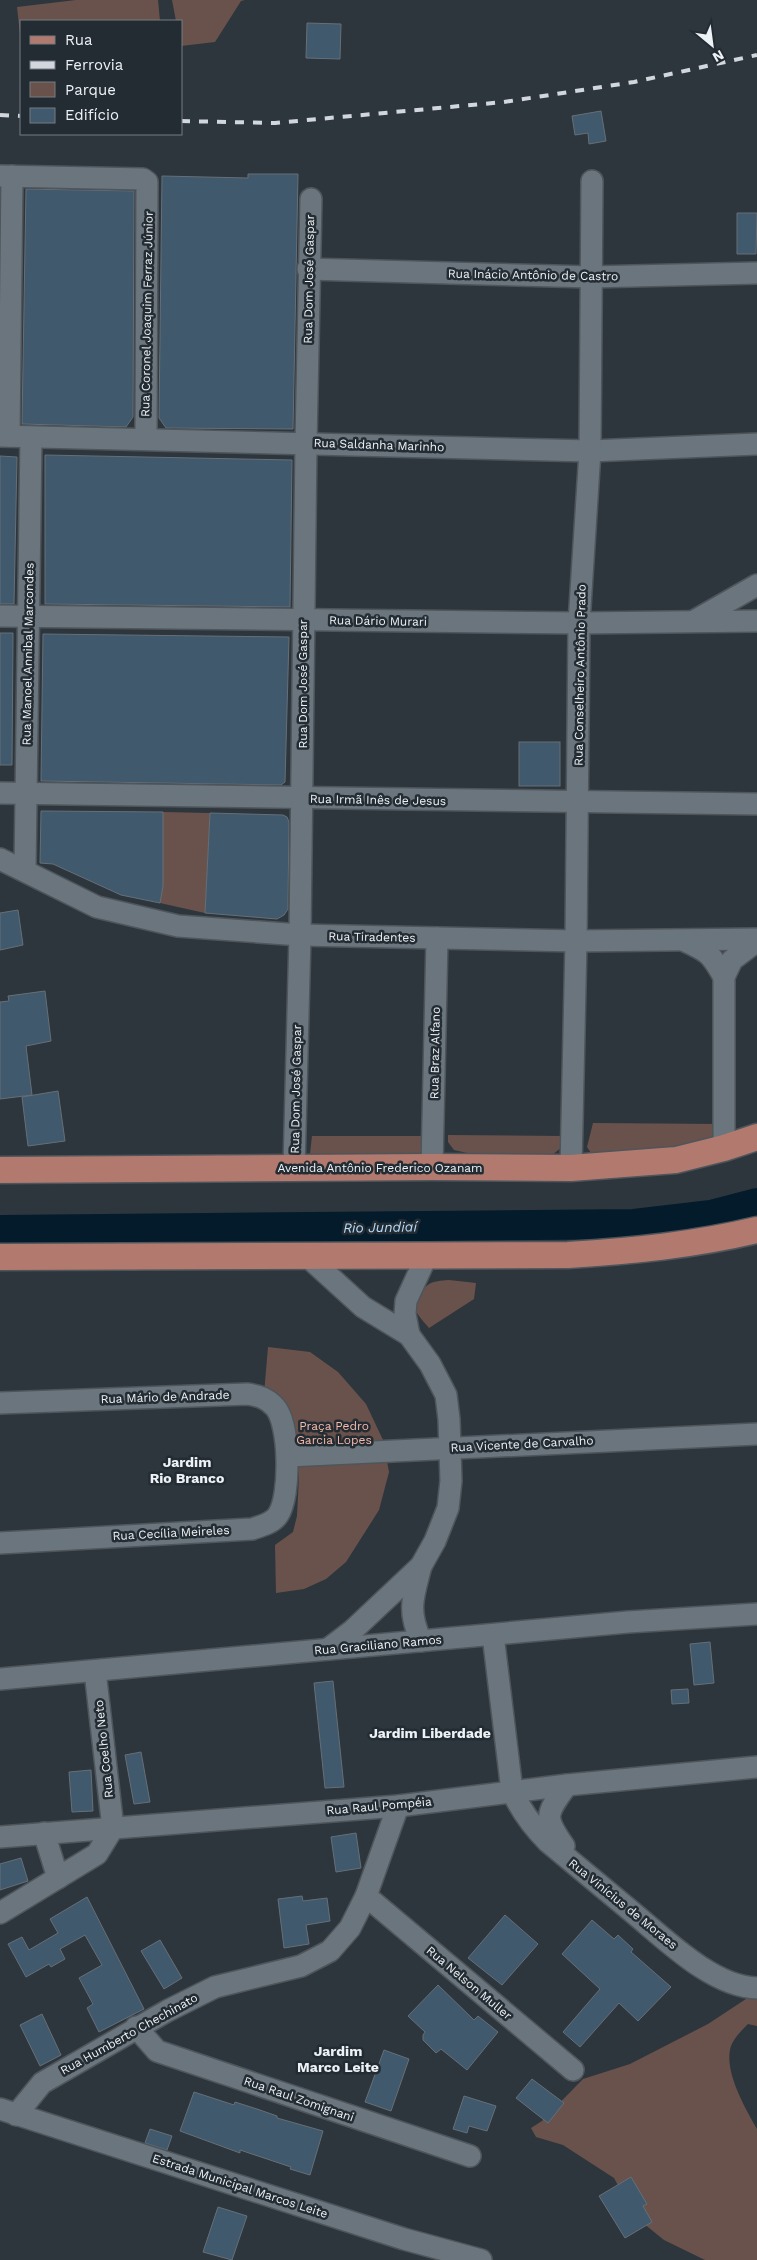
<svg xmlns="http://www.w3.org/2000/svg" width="757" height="2260" font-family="'Work Sans',sans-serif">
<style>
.green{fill:#6a524c}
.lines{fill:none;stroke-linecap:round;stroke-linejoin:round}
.river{stroke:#041b2c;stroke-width:30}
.building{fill:#40596d;stroke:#666f77}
.minor-casing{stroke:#4e555b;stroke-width:24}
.major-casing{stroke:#4e555b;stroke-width:29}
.minor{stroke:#6b757d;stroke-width:21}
.major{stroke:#b27a6f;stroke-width:26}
.rail{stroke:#d1d7dc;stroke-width:4;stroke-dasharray:9 9;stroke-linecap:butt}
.labels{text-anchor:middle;stroke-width:5;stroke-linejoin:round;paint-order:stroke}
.street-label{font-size:12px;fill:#ecf2f6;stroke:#242c33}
.park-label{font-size:12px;fill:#f7baab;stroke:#242c33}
.water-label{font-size:14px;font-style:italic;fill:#b6ddfc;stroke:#242c33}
.neighbourhood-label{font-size:14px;font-weight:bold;fill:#ecf2f6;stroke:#242c33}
</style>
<rect width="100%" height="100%" fill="#2e363d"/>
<g class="green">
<path d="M76 0H158L160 21H21V43L17 7Z"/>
<path d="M172 0H245L241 1 215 42 181 46V21H176Z"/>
<path d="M163 812 210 813 205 913 160 903 163 886Z"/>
<path d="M593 1123 719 1124 714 1138 709 1144 593 1156 587 1147Z"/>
<path d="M448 1135 563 1136 562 1147 552 1155H476L454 1150 448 1142Z"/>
<path d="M312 1136H423V1150L417 1156 318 1158 310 1154Z"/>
<path d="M449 1280 476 1283 474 1299 429 1328C425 1323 419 1317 416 1311 414 1307 416 1304 417 1300 425 1283 431 1281 449 1280Z"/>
<path d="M268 1347 310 1352 338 1372 366 1404 383 1440 389 1472 379 1510 346 1562 326 1579 304 1589 276 1593 275 1545 293 1532 297 1516 299 1476 292 1430 264 1394Z"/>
<path d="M757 1996V2026L748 2024C742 2030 734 2038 731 2046 723 2070 745 2108 757 2129V2260H705L664 2240 643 2223 628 2204 614 2178 563 2145 536 2137 531 2128 542 2121 583 2079 630 2064 708 2024 746 1999Z"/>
</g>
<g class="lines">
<path class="river" d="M0 1230 634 1224 711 1215 757 1203"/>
</g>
<g class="building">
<path d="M307 23 341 24 340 59 306 58Z"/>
<path d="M601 111 606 141 589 144 588 133 575 135 572 116Z"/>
<path d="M248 174H298L293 429 166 428 159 418 162 176 248 178Z"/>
<path d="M26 189 134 191 133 417 126 427 22 424Z"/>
<path d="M737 213H757L756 254H737Z"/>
<path d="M45 455 292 460 290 607 45 604Z"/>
<path d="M0 456 17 457 14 604H0Z"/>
<path d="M0 633H13L12 765H0Z"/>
<path d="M43 634 289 637 285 782 281 785 41 781Z"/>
<rect x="519" y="742" width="41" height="44"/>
<path d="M41 811 163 812V886L160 903 121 895 53 864 40 863Z"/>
<path d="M210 813 283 815 287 817 289 822 288 900V909L284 915 277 919 205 913Z"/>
<path d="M18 910 23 945 0 950V913Z"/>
<path d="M45 991 51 1041 26 1046 32 1095 0 1099V1002L9 1001 8 996Z"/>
<path d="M58 1091 65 1141 28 1146 22 1097Z"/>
<path d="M710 1642 714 1683 694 1685 690 1644Z"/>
<path d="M333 1681 344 1787 325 1788 314 1683Z"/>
<path d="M688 1689 689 1703 672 1704 671 1690Z"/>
<path d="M141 1752 150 1802 134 1804 125 1755Z"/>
<path d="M91 1770 93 1811 72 1812 69 1772Z"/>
<path d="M356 1833 361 1868 336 1872 331 1837Z"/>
<path d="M21 1858 28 1881 0 1890V1864Z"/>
<path d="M302 1896 303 1901 327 1898 330 1921 306 1925 309 1944 284 1948 278 1899Z"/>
<path d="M87 1897 144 2009 99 2032 87 2008 93 2004 79 1978 102 1965 85 1935 60 1949 65 1959 51 1967 49 1964 26 1977 8 1944 22 1937 29 1950 58 1933 50 1919Z"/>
<path d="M505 1915 538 1944 502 1985 468 1958Z"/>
<path d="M592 1920 614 1939 618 1935 633 1949 631 1952 671 1987 638 2021 619 2003 580 2047 563 2032 600 1989 562 1954Z"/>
<path d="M160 1940 182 1978 164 1989 141 1951Z"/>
<path d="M438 1985 474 2020 478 2016 498 2032 467 2070 441 2049 436 2053 423 2040V2035L425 2032 408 2016Z"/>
<path d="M42 2014 61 2055 40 2066 20 2025Z"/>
<path d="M384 2050 409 2059 391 2111 365 2102Z"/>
<path d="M532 2079 564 2103 548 2123 516 2098Z"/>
<path d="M194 2092 234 2105 235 2102 257 2109 277 2116V2118L323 2131 310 2175 290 2169 291 2167 240 2150V2153L180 2131Z"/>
<path d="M464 2096 496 2106 487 2131 469 2126 467 2133 453 2129Z"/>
<path d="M150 2129 172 2136 167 2150 145 2143Z"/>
<path d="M631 2177 647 2204 643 2206 652 2222 625 2238 599 2196Z"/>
<path d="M218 2207 247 2216 232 2260 203 2252Z"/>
</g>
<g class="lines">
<g class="minor-casing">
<g id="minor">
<path d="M0 176 143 179 147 182 146 439"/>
<path d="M308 269 591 277 757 273"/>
<path d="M0 436 590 451 757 444"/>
<path d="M9 436 12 176"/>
<path d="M0 616 579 623 757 621"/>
<path d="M694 621 757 585"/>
<path d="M0 793 757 804"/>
<path d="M0 859 97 907 178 926 300 935 576 941 757 939"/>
<path d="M25 870 31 437"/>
<path d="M685 941C709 952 711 954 724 977"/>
<path d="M724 1148V977L732 960 757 941"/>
<path d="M432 1167 437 938"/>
<path d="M571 1168 576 941 579 623 590 451 592 181"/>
<path d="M294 1169 300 935 306 443 311 199"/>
<path d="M307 1256 363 1307 409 1335 430 1364 446 1395 449 1419 451 1481 448 1508 435 1541 421 1566 353 1630 328 1649"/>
<path d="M409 1335 405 1314 406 1301 427 1255"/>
<path d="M0 1403 248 1394C259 1396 267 1398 275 1407 290 1424 291 1496 278 1515 273 1523 261 1526 252 1529L0 1543"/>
<path d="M288 1456 757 1434"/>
<path d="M421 1566C413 1597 407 1610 421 1641"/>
<path d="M493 1635 512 1791C521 1811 532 1826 548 1842 576 1865 603 1888 631 1911 664 1938 712 1987 757 1988"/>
<path d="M0 1679 628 1622 757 1614"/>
<path d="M44 1833 58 1878"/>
<path d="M0 1837 398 1806 567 1785 757 1767"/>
<path d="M564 1846C543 1816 546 1814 567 1785"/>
<path d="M366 1896 573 2070"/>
<path d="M0 1913 97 1854 113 1828 95 1671"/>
<path d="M136 2027 157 2051 470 2156"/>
<path d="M0 2109 404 2239 481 2260"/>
<path d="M16 2115 42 2083 167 2011 215 1987 301 1966 330 1951 350 1928 366 1896 398 1806"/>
</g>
</g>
<g class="major-casing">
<g id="major">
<path d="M0 1170 432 1167 571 1168 676 1160 724 1148 757 1137"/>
<path d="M0 1257 568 1255C633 1251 694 1245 757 1230"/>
</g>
</g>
<use href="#minor" class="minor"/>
<use href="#major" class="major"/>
<g class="rail">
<path d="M0 115 21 116"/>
<path d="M181 121 275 123 504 102 634 82 757 55"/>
</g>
</g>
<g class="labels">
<g class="street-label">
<text transform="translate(533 275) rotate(1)" y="4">Rua Inácio Antônio de Castro</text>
<text transform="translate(309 279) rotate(-89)" y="4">Rua Dom José Gaspar</text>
<text transform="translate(147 314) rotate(-89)" y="4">Rua Coronel Joaquim Ferraz Júnior</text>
<text transform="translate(379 445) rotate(2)" y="4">Rua Saldanha Marinho</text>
<text transform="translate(378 621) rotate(1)" y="4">Rua Dário Murari</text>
<text transform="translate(28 654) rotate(-89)" y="4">Rua Manoel Annibal Marcondes</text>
<text transform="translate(580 675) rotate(-89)" y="4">Rua Conselheiro Antônio Prado</text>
<text transform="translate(303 684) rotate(-90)" y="4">Rua Dom José Gaspar</text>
<text transform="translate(378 800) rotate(1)" y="4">Rua Irmã Inês de Jesus</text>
<text transform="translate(372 937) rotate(1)" y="4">Rua Tiradentes</text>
<text transform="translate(435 1053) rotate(-89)" y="4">Rua Braz Alfano</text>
<text transform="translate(296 1089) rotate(-89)" y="4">Rua Dom José Gaspar</text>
<text x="380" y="1172">Avenida Antônio Frederico Ozanam</text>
<text transform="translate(165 1397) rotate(-2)" y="4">Rua Mário de Andrade</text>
<text transform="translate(522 1444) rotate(-3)" y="4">Rua Vicente de Carvalho</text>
<text transform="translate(171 1533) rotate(-3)" y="4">Rua Cecília Meireles</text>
<text transform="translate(378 1645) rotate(-5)" y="4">Rua Graciliano Ramos</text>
<text transform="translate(104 1749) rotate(-96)" y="4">Rua Coelho Neto</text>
<text transform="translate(379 1806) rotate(-5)" y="4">Rua Raul Pompéia</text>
<text transform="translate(623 1904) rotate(39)" y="4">Rua Vinícius de Moraes</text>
<text transform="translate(469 1983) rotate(40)" y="4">Rua Nelson Muller</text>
<text transform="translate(129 2034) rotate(-29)" y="4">Rua Humberto Chechinato</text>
<text transform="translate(299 2099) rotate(19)" y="4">Rua Raul Zomignani</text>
<text transform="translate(240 2186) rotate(18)" y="4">Estrada Municipal Marcos Leite</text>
</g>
<g class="park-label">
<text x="334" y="1430">Praça Pedro<tspan x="334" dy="14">Garcia Lopes</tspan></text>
</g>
<g class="water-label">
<text transform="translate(380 1227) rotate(-1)" y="5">Rio Jundiaí</text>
</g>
<g class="neighbourhood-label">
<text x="187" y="1467">Jardim<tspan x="187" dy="16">Rio Branco</tspan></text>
<text x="430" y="1738">Jardim Liberdade</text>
<text x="338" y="2056">Jardim<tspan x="338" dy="16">Marco Leite</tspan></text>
</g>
</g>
<rect x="20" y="20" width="162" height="115" fill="#242c33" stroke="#747b81"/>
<rect x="30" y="36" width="25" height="8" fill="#b27a6f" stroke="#747b81"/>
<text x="65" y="45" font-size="15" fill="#ecf2f6">Rua</text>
<rect x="30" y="61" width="25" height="8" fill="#d1d7dc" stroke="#747b81"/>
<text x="65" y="70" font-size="15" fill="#ecf2f6">Ferrovia</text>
<rect x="30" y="82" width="25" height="15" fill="#6a524c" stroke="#747b81"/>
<text x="65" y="95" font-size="15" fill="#ecf2f6">Parque</text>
<rect x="30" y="108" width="25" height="15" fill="#40596d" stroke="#747b81"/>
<text x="65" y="120" font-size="15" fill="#ecf2f6">Edifício</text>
<g transform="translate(712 45) rotate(151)" stroke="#242c33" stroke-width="4" paint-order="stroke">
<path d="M0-4L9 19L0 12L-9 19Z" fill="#ecf2f6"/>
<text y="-8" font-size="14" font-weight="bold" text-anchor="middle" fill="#ecf2f6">N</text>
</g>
</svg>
